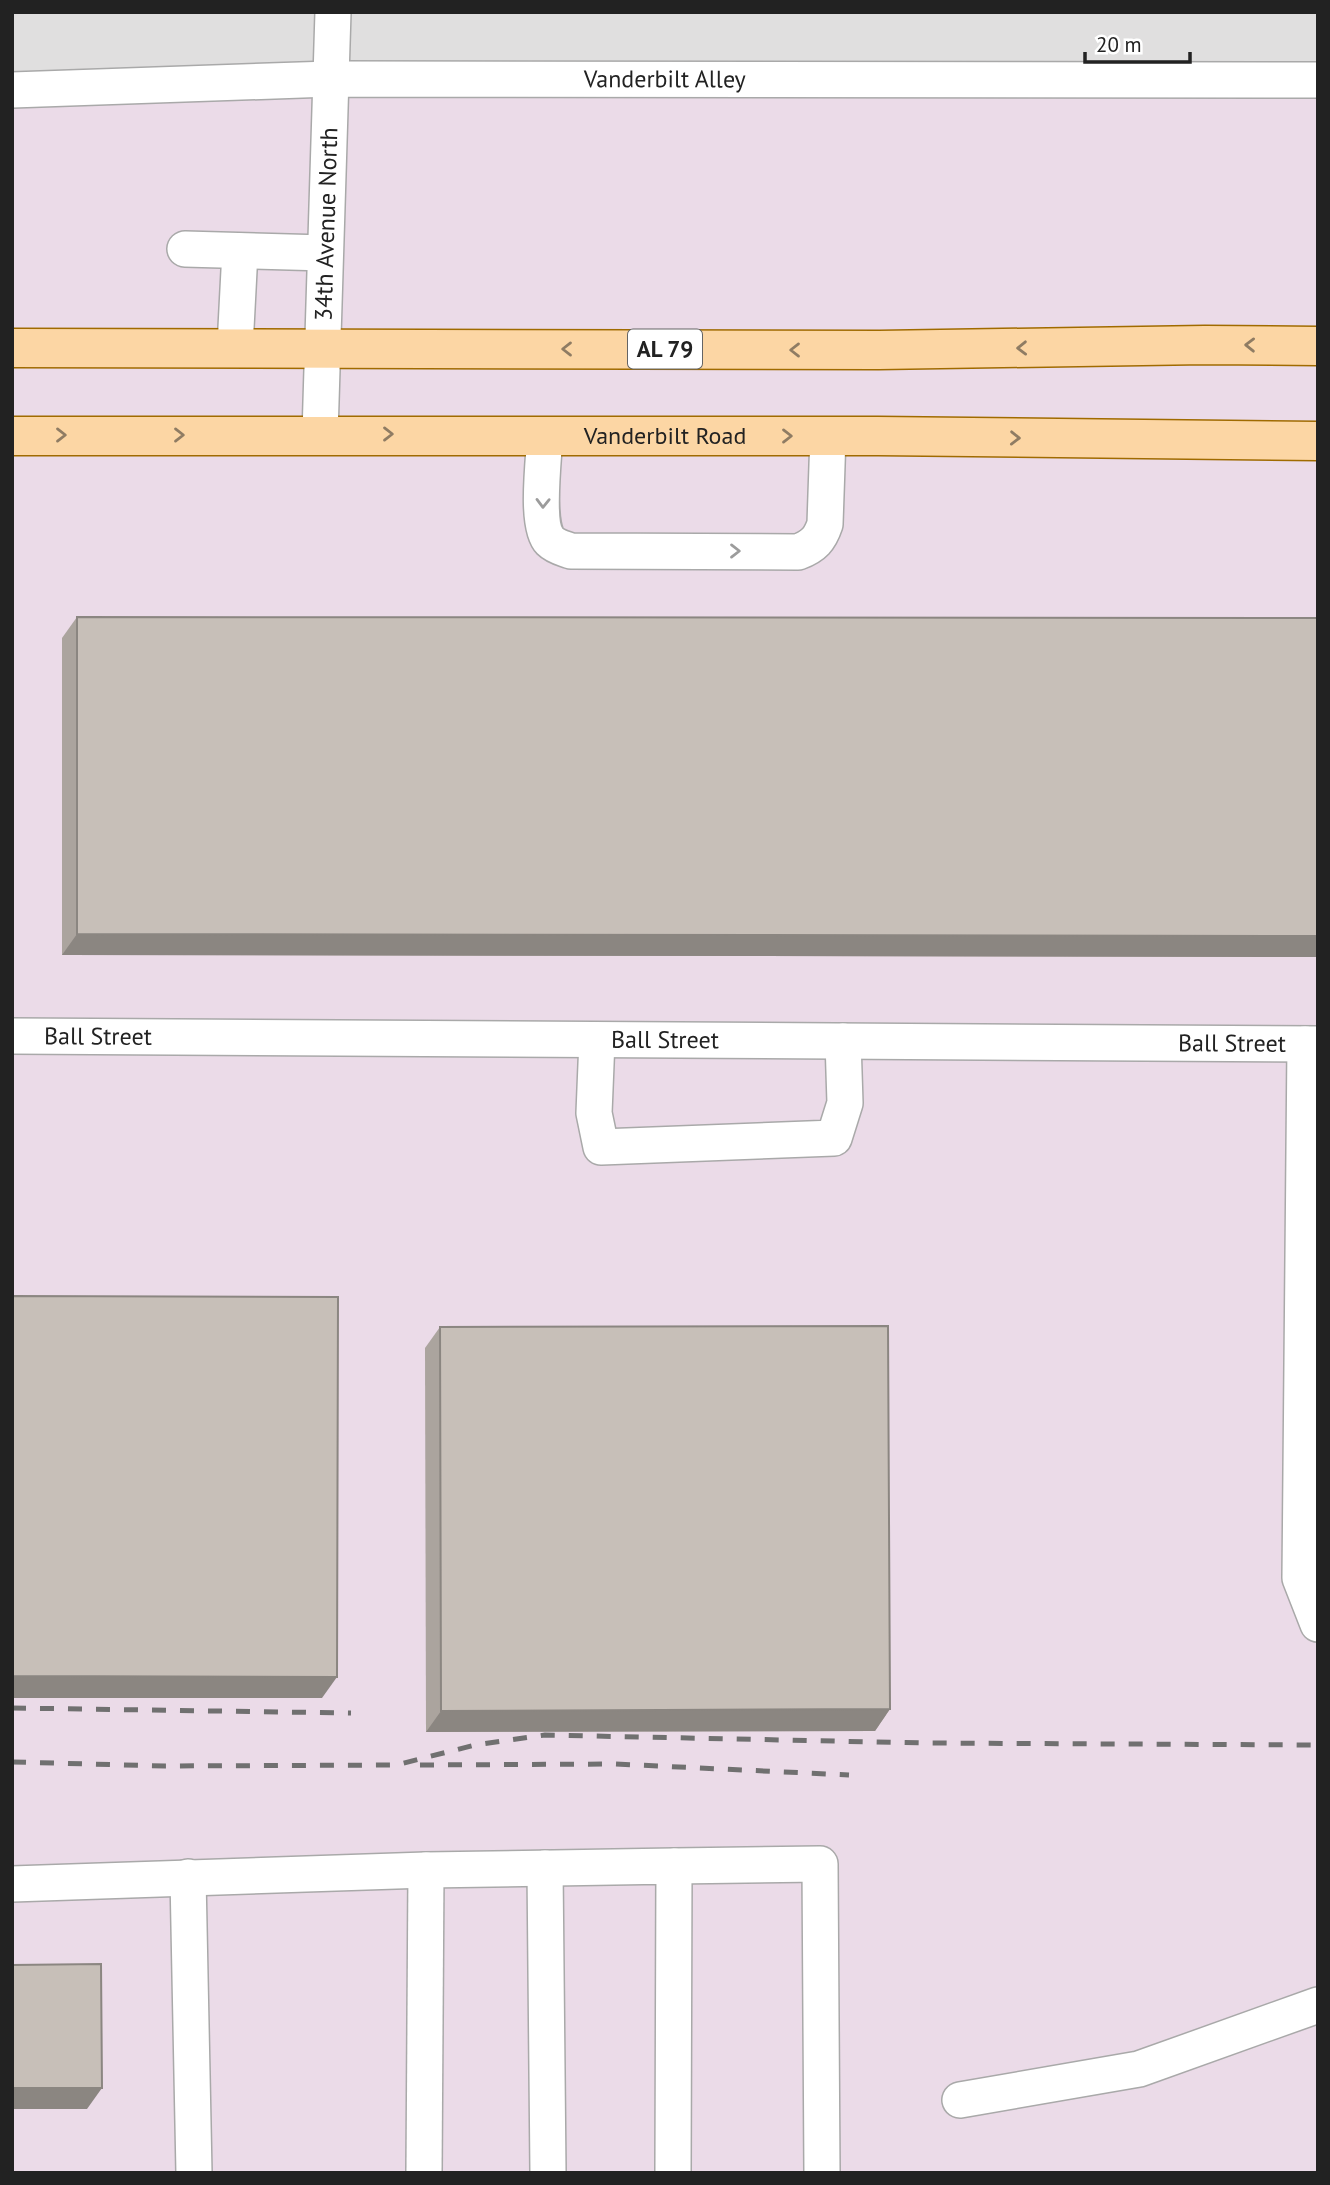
<svg xmlns="http://www.w3.org/2000/svg" width="1330" height="2185" font-family="'PT Sans',sans-serif">
<style>
.residential{fill:#e0dfdf}
.industrial{fill:#ebdbe8}
.lines{fill:none;stroke-linecap:round;stroke-linejoin:round}
.minor-casing{stroke:#a9a9a9;stroke-width:38}
.major-casing{stroke:#a06b00;stroke-width:41}
.minor{stroke:#fff;stroke-width:35}
.major{stroke:#fcd6a4;stroke-width:38}
.rail{stroke:#707070;stroke-width:5;stroke-dasharray:14 14;stroke-linecap:butt}
.wall{fill:#aba49e}
.shaded-wall{fill:#8b8681}
.building{fill:#c7bfb8;stroke:#8b8681;stroke-width:2}
.oneway{stroke:#8f7c63}
.oneway2{stroke:#9c9c9c}
.labels{text-anchor:middle;stroke-width:6;stroke-linejoin:round;paint-order:stroke}
.shield{fill:#fff;stroke:#646464;stroke-width:2}
.shield-label{font-size:23px;font-weight:bold;fill:#222}
.street-label{font-size:24px;fill:#222;stroke:#fff}
</style>
<rect width="100%" height="100%" fill="#f2efe9"/>
<path class="residential" d="M12 12H1318V92L12 96Z"/>
<path class="industrial" d="M1318 92V2173H12V96Z"/>
<g class="lines">
<g class="minor-casing">
<g id="minor">
<path id="s1" d="M12 90 330 79 1318 80"/>
<path d="M185 249 325 253"/>
<path d="M235 347 240 251"/>
<path id="s2" d="M320 434 333 12"/>
<path d="M545 435C544 457 535 526 550 541 556 547 563 548 571 551L798 552C814 546 820 539 825 524L828 436"/>
<path id="s3" d="M12 1036 1318 1044"/>
<path d="M597 1040 594 1113 601 1147 834 1138 845 1103 843 1041"/>
<path d="M1305 1044 1300 1578 1318 1624"/>
<path d="M674 1866 820 1864 822 2173"/>
<path d="M545 1868 548 2173"/>
<path d="M188 1877 194 2173"/>
<path d="M12 1884 426 1870 674 1866 673 2173"/>
<path d="M960 2100 1139 2069 1318 2005"/>
<path d="M424 2173 426 1870"/>
</g>
</g>
<g class="major-casing">
<g id="major">
<path d="M12 348 879 350 1205 345 1318 346"/>
<path id="s4" d="M12 436H878L1318 441"/>
</g>
</g>
<use href="#minor" class="minor"/>
<use href="#major" class="major"/>
<g class="rail">
<path d="M12 1708 351 1713"/>
<path d="M12 1762 165 1766 396 1765 475 1745 545 1735 926 1743 1318 1745"/>
<path d="M420 1765 615 1764 849 1775"/>
</g>
</g>
<g class="wall">
<path d="M77 617 1318 618V957L62 955V638Z"/>
<path d="M440 1327 890 1709 875 1731 426 1732 425 1348Z"/>
</g>
<g class="shaded-wall">
<path d="M77 934 1318 936V957L62 955Z"/>
<path d="M12 1676 337 1677 322 1698H12Z"/>
<path d="M890 1709 875 1731 426 1732 441 1711Z"/>
<path d="M12 2088H102L87 2109H12Z"/>
</g>
<g class="building">
<path d="M77 617 1318 618V936L77 934Z"/>
<path d="M12 1296 338 1297 337 1677 12 1676Z"/>
<path d="M888 1326 890 1709 441 1711 440 1327Z"/>
<path d="M101 1964 102 2088H12V1965Z"/>
</g>
<defs><path id="oneway-chevron" d="M-2-3.5L2.5 0L-2 3.5" fill="none" stroke-width="1.6" stroke-linecap="round" stroke-linejoin="round" transform="scale(1.75)"/></defs>
<g class="oneway">
<use href="#oneway-chevron" transform="translate(1250 345) rotate(-179)"/>
<use href="#oneway-chevron" transform="translate(1022 348) rotate(179)"/>
<use href="#oneway-chevron" transform="translate(567 349) rotate(-180)"/>
<use href="#oneway-chevron" transform="translate(795 350) rotate(-180)"/>
<use href="#oneway-chevron" transform="translate(388 434)"/>
<use href="#oneway-chevron" transform="translate(61 435)"/>
<use href="#oneway-chevron" transform="translate(179 435)"/>
<use href="#oneway-chevron" transform="translate(787 436)"/>
<use href="#oneway-chevron" transform="translate(1015 438) rotate(1)"/>
</g>
<g class="oneway2">
<use href="#oneway-chevron" transform="translate(543 503) rotate(91)"/>
<use href="#oneway-chevron" transform="translate(735 551)"/>
</g>
<g class="labels">
<rect class="shield" x="628" y="329.5" width="74" height="39" rx="5"/>
<g class="shield-label">
<text x="665" y="357">AL 79</text>
</g>
<g class="street-label">
<text dy="8" stroke="none"><textPath href="#s1" startOffset="653">Vanderbilt Alley</textPath></text>
<text dy="8" stroke="none"><textPath href="#s2" startOffset="210">34th Avenue North</textPath></text>
<text dy="8" stroke="none"><textPath href="#s4" startOffset="653">Vanderbilt Road</textPath></text>
<text dy="8" stroke="none"><textPath href="#s3" startOffset="86">Ball Street</textPath></text>
<text dy="8" stroke="none"><textPath href="#s3" startOffset="653">Ball Street</textPath></text>
<text dy="8" stroke="none"><textPath href="#s3" startOffset="1220">Ball Street</textPath></text>
</g>
</g>
<rect width="1330" height="2185" fill="none" stroke="#222222" stroke-width="28"/>
<path d="M1085 52v10h105v-10" fill="none" stroke="#222222" stroke-width="3.5"/>
<text x="1096" y="52" font-size="21" fill="#222222" stroke="#ffffff" stroke-width="5" paint-order="stroke">20 m</text>
</svg>
